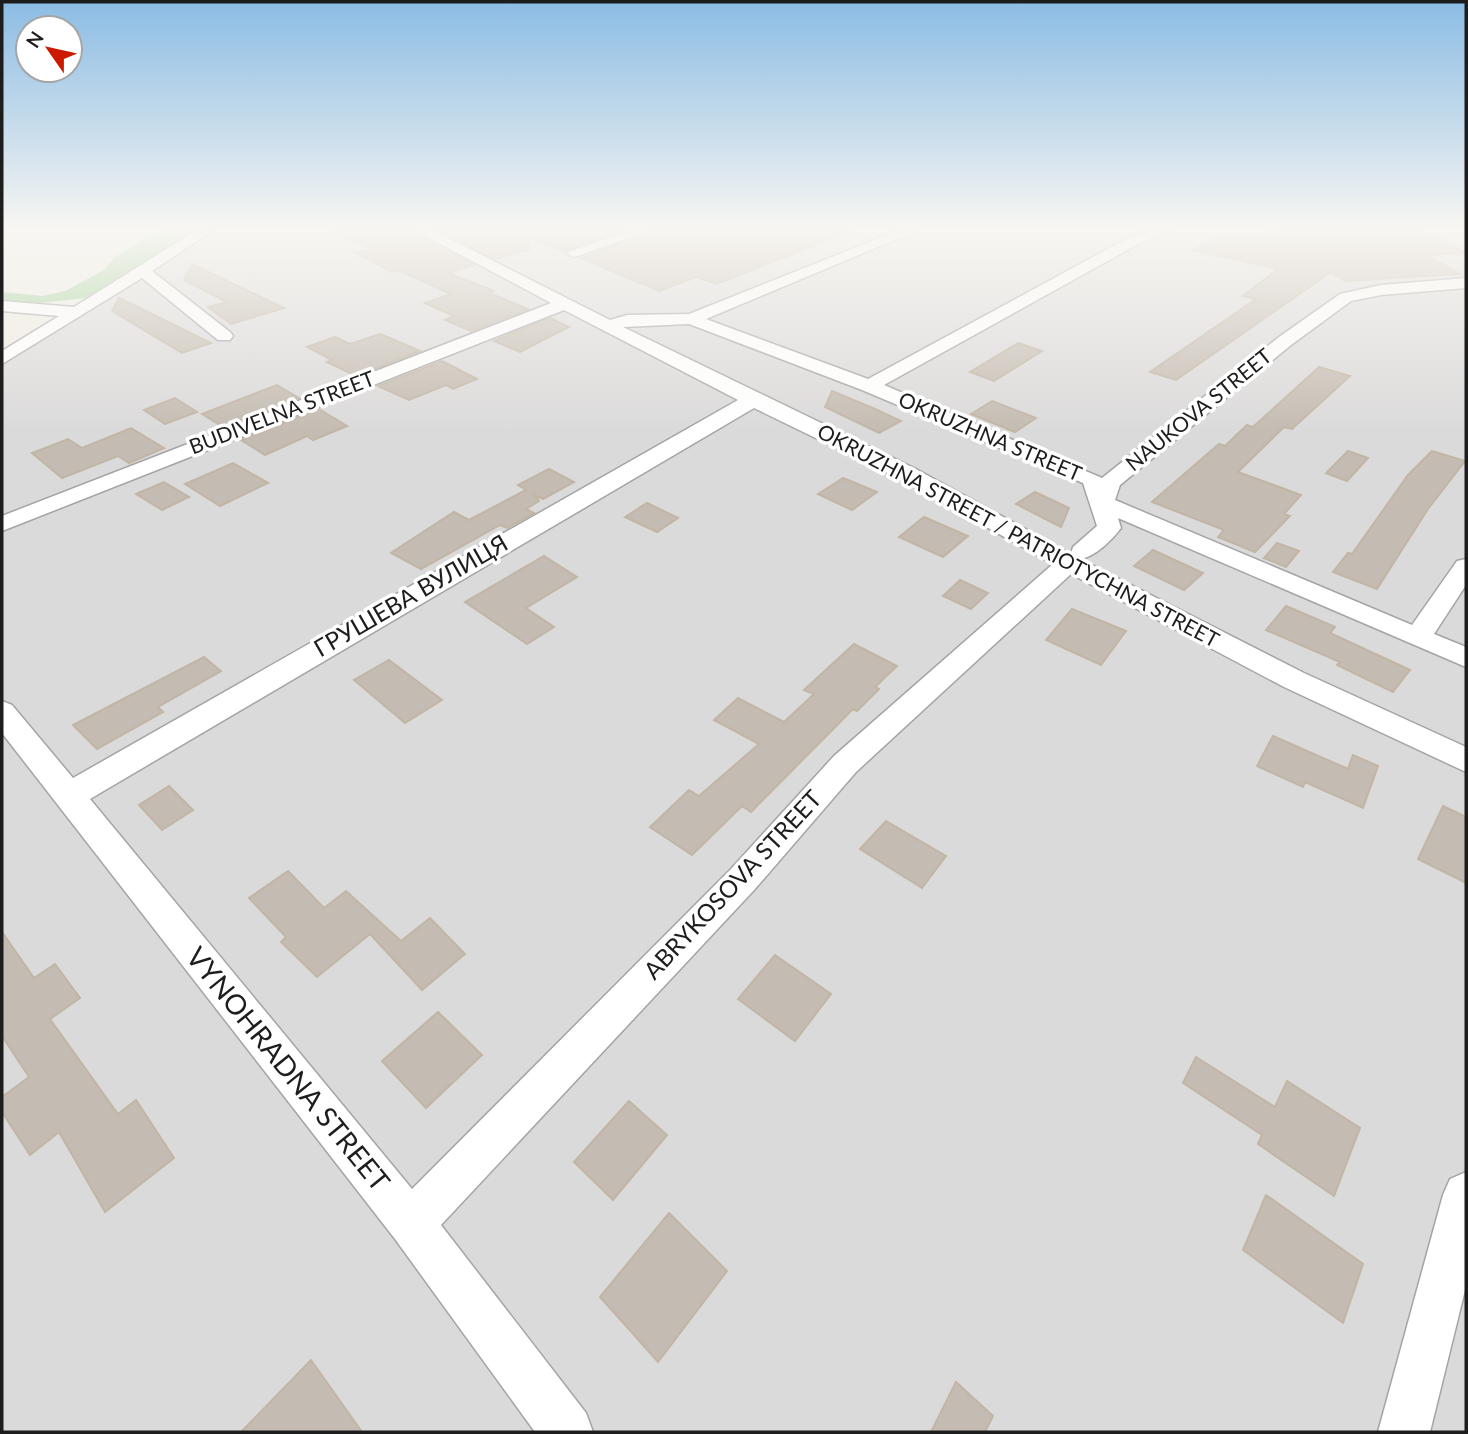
<svg xmlns="http://www.w3.org/2000/svg" width="1468" height="1434" font-family="Lato,sans-serif">
<style>
.residential{fill:#dbdada}
.forest{fill:#9fd095}
.building{fill:#c4bcb2;stroke:#c1b5a4;stroke-width:2}
.lines{fill:none;stroke-linecap:round;stroke-linejoin:round}
.minor-casing{stroke:#a4a4a4;stroke-width:3}
.minor{fill:#fff;fill-rule:evenodd}
.labels{text-anchor:middle;stroke-width:7;stroke-linejoin:round;paint-order:stroke}
.far-street-label{font-size:21px;fill:#1d1d1d;stroke:#fff}
.street-label{font-size:24px;fill:#1d1d1d;stroke:#fff}
.near-street-label{font-size:28px;fill:#1d1d1d;stroke:#fff}
</style>
<rect width="100%" height="100%" fill="#efece3"/>
<path class="residential" d="M209 231H1466V1432H2V361Z"/>
<path class="forest" d="M158 231H195L86 298 39 303 2 301V292L43 296 65 291 104 270 114 258Z"/>
<g class="building">
<path d="M334 231H414L474 265 448 273 494 291 489 293 528 309 471 331 445 320 454 316 425 303 451 294 398 270 392 272 356 253 372 249Z"/>
<path d="M440 231H620L564 251 527 236 529 249 495 259Z"/>
<path d="M651 231H848V232L717 284 696 277 659 291 581 258Z"/>
<path d="M1304 231H1421L1466 253 1427 255 1460 274 1345 281 1331 272 1176 380 1150 372 1256 299 1243 296 1278 269 1193 250 1223 235Z"/>
<path d="M192 264 284 308 231 324 208 307 227 302 184 280Z"/>
<path d="M119 298 211 343 182 353 112 311Z"/>
<path d="M550 318 569 327 520 352 494 341Z"/>
<path d="M380 334 420 351 356 376 327 362 332 360 307 347 335 337 350 344Z"/>
<path d="M1018 343 1042 351 994 381 970 372Z"/>
<path d="M442 361 477 379 453 389 446 385 409 400 378 386Z"/>
<path d="M1319 367 1350 376 1292 429 1284 427 1238 472 1301 495 1284 514 1290 516 1255 552 1218 537 1224 530 1152 502 1219 444 1225 446 1247 425 1253 427Z"/>
<path d="M277 385 299 398 223 427 202 414Z"/>
<path d="M832 391 875 409 901 421 879 433 825 407Z"/>
<path d="M175 398 197 412 165 424 144 410Z"/>
<path d="M992 401 1036 418 1015 432 971 414Z"/>
<path d="M319 409 347 426 313 440 307 436 265 455 241 440Z"/>
<path d="M131 428 164 448 129 463 118 456 62 478 32 453 68 439 82 448Z"/>
<path d="M1348 451 1368 458 1347 481 1326 473Z"/>
<path d="M1432 451 1465 461 1428 509 1377 589 1333 572 1348 553 1352 554 1408 475Z"/>
<path d="M233 463 268 483 220 506 185 484Z"/>
<path d="M549 469 574 482 543 499 535 495 539 501 526 509 534 513 507 528 500 525 421 569 391 553 454 512 469 520 526 490 518 485Z"/>
<path d="M843 478 877 492 852 510 818 494Z"/>
<path d="M164 482 189 497 162 510 136 494Z"/>
<path d="M1035 492 1069 508 1061 527 1016 504Z"/>
<path d="M647 503 678 518 657 532 625 517Z"/>
<path d="M924 517 968 536 943 557 899 537Z"/>
<path d="M1277 543 1299 551 1286 567 1264 558Z"/>
<path d="M1153 550 1203 573 1184 590 1134 566Z"/>
<path d="M544 556 577 577 526 608 554 627 527 644 465 602Z"/>
<path d="M960 580 988 593 971 609 943 596Z"/>
<path d="M1286 606 1335 627 1330 633 1410 670 1393 692 1337 665 1340 662 1266 630Z"/>
<path d="M1072 609 1126 631 1101 665 1046 640Z"/>
<path d="M854 644 897 666 875 687 879 689 857 711 853 709 751 812 742 806 692 855 650 827 689 790 699 796 759 744 714 720 738 698 784 722 814 694 804 690Z"/>
<path d="M204 657 221 671 158 707 163 712 97 749 73 725Z"/>
<path d="M389 660 442 700 405 723 354 680Z"/>
<path d="M1273 736 1348 769 1353 755 1378 766 1363 808 1305 782 1303 787 1257 766Z"/>
<path d="M169 786 193 810 162 830 139 805Z"/>
<path d="M1443 806 1466 817V883L1418 859Z"/>
<path d="M886 821 946 856 922 888 860 849Z"/>
<path d="M288 871 324 908 346 891 401 941 430 918 465 954 422 990 370 934 317 977 281 942 286 937 249 898Z"/>
<path d="M2 932 34 978 55 964 80 998 50 1019 118 1114 136 1100 174 1158 105 1212 59 1132 30 1155 2 1112V1097L29 1077 2 1036Z"/>
<path d="M775 955 831 994 795 1041 738 999Z"/>
<path d="M438 1012 482 1055 426 1108 382 1061Z"/>
<path d="M1196 1057 1275 1107 1287 1081 1360 1128 1334 1196 1258 1144 1262 1135 1183 1083Z"/>
<path d="M629 1101 667 1135 613 1200 574 1162Z"/>
<path d="M1266 1195 1363 1264 1343 1323 1243 1250Z"/>
<path d="M669 1213 727 1271 658 1362 600 1297Z"/>
<path d="M311 1360 362 1432H241Z"/>
<path d="M956 1382 993 1416 985 1432H931Z"/>
</g>
<g class="lines">
<g class="minor-casing">
<g id="minor">
<path d="M195 231H212L152 271 230 332 233 336 230 340H218L142 278 2 364V351L59 316 2 311V301L74 307Z"/>
<path d="M416 231H434L610 320 627 315 689 314 897 231H916L706 319 868 379 1130 237 1148 231H1168L1140 243 884 385 1102 478 1279 337 1340 294 1381 285 1466 278V288L1381 295 1351 301 1291 345 1120 485 1115 500 1412 625 1457 561 1466 559V585L1434 634 1466 647V667L1118 518 1121 528C1112 540 1095 557 1080 559L1304 673 1466 747V772L1284 687 1071 574 856 772 755 889 441 1225 586 1413 593 1432H535L395 1239 2 733V701L12 705 73 778 738 400 564 310 2 531V516L551 303ZM689 324 862 390 1083 483 1097 526 1073 547 1071 554 914 468 623 327ZM754 408 898 478 1053 564 834 756 731 869 412 1189 90 799Z"/>
<path d="M627 231H648L578 256 573 257 566 253Z"/>
<path d="M1466 1172V1286L1430 1432H1378L1443 1195 1450 1179Z"/>
</g>
</g>
<use href="#minor" class="minor"/>
</g>
<linearGradient id="sky" x2="0" y2="1"><stop stop-color="#8bbce4"/><stop offset="0.53" stop-color="#f8f6f2"/><stop offset="1" stop-color="#f8f6f2" stop-opacity="0"/></linearGradient>
<rect width="1468" height="432" fill="url(#sky)"/>
<g class="labels">
<g class="far-street-label">
<text transform="translate(1199 410) rotate(-39)" y="7">NAUKOVA STREET</text>
<text transform="translate(282 413) rotate(-21)" y="7">BUDIVELNA STREET</text>
<text transform="translate(990 437) rotate(23)" y="7">OKRUZHNA STREET</text>
<text transform="translate(1018 536) rotate(28)" y="7">OKRUZHNA STREET / PATRIOTYCHNA STREET</text>
</g>
<g class="street-label">
<text transform="translate(411 596) rotate(-30)" y="8">ГРУШЕВА ВУЛИЦЯ</text>
<text transform="translate(733 885) rotate(-47)" y="8">ABRYKOSOVA STREET</text>
</g>
<g class="near-street-label">
<text transform="translate(288 1069) rotate(51)" y="10">VYNOHRADNA STREET</text>
</g>
</g>
<rect width="1468" height="1434" fill="none" stroke="#1d1d1d" stroke-width="7"/>
<g transform="translate(49 49) rotate(304)"><circle r="33" fill="#ffffff" stroke="#a5a5a5" stroke-width="2"/>
<path d="M0-5L12 26L0 18L-12 26Z" fill="#cb1a00"/>
<text y="-10" font-size="19" font-weight="bold" text-anchor="middle" fill="#1d1d1d">N</text>
</g>
</svg>
